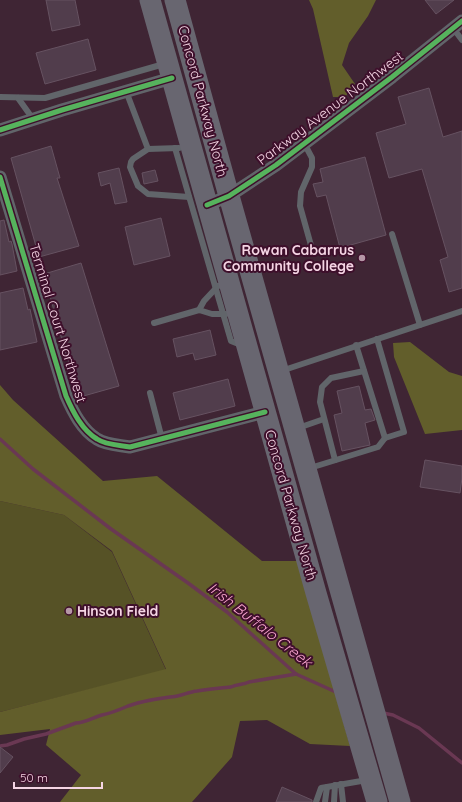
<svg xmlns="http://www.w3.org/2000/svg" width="462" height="802" font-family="Quicksand,sans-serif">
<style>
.green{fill:#565226}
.forest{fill:#625e2b}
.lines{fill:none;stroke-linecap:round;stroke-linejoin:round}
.stream{stroke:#6a3853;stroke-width:3.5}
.building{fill:#513d4c;stroke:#665261}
.service{stroke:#61656a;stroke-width:6}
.minor{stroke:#61656a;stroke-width:13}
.trunk{stroke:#686670;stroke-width:21}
.cycleway-casing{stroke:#3e0f2b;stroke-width:8}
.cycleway{stroke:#56b35d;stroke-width:5}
.poi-dot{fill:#b597a6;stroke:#3e0f2b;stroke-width:1.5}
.labels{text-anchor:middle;stroke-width:4;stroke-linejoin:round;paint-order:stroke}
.street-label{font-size:14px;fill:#f5d5e4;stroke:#3e0f2b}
.poi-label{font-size:14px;font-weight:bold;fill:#f5d5e4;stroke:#3e0f2b;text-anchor:end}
.water-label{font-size:15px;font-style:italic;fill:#f9a5cf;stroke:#3e0f2b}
</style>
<rect width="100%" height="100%" fill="#3f2534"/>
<path class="green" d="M0 501 64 515 112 552 166 670 0 712Z"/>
<g class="forest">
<path d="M309 0H376L368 16 349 43 342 65 355 84 345 97H333L313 9Z"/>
<path d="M410 342 449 372 462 376V430L425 434 394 357 393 343Z"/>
<path d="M0 385 13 400 103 481 157 476 262 561H298L350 746 310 744 267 720 240 721 232 757 192 802H60L81 775 46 745 50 729 0 735V712L166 669 112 551 64 515 0 501Z"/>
</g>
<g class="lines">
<g class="stream">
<path d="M0 439 33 469 111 529 188 583 227 612 296 674 338 693"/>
<path d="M383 713 393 715 419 728 462 763"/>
<path d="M0 746 7 745 24 739 46 734 76 723C85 723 94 717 102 715 111 713 119 710 128 706 141 701 156 699 170 697 179 697 188 692 197 691 209 689 220 688 231 687 237 684 243 685 249 682L296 674"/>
</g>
</g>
<g class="building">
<path d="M46 0H75L80 25 52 31Z"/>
<path d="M425 0H454L436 14Z"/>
<path d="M88 39 96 70 45 84 36 53Z"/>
<path d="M429 88 443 137 462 131V288L449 292 440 260 448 257 422 169 389 178 376 133 406 124 398 97Z"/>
<path d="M51 146 60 178H57L79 246 39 257 11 158Z"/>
<path d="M365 157 386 235 340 248 326 195 317 197 313 184 323 182 320 169Z"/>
<path d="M119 168 127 202 115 204 110 183 101 186 98 173Z"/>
<path d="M155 170 158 181 144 184 142 173Z"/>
<path d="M161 218 170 256 134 265 125 227Z"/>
<path d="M4 220 9 242 11 241 12 244 17 271 0 275V221Z"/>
<path d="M81 263 119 386 80 397 65 351 44 274Z"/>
<path d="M23 288 28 310 30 309 37 342 0 350V293Z"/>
<path d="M210 330 216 355 195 360 193 353 177 357 173 339Z"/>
<path d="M228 379 235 406 180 420 173 393Z"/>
<path d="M359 386 365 410 371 409 375 420 365 423 370 445 342 451 334 415 342 413 337 391Z"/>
<path d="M425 460 462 466V478L460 493 420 487Z"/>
<path d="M0 747 13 757 0 773Z"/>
<path d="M282 787 312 800V802H276Z"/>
</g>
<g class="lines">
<g class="service">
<path d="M453 28 462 40"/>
<path d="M126 91 148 149"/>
<path d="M0 97 45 98 164 64"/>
<path d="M18 98 33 119"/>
<path d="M304 143 312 158V167L301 192 300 206 312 249"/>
<path d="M175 148 231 341 236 343 242 341"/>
<path d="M179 148 148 149 133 159 131 162 130 167 138 186 148 194 189 197"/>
<path d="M392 234 420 325"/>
<path d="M199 310 204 301 218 286"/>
<path d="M154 323 199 310 212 314H226"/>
<path d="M356 345 385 438 404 432 377 339"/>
<path d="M281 371 462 311"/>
<path d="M150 393 162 439"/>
<path d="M298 428 324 419"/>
<path d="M335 460 320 402 322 387 331 378 364 371"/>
<path d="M310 468 378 447 385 438"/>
<path d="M341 784 343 802"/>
<path d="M316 802 321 788 367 780"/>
<path d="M325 802 327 787"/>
<path d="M334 802 335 785"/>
</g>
<g class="minor">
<path d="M0 130 62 110 172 78"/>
<path d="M0 177 66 396C73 412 82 430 97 439 106 445 119 445 130 447L265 412"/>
<path d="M207 205 229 196 276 165 392 77 462 21"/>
</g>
<g class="trunk">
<path d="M150 0 316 593 377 802"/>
<path d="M175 0 229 196 400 802"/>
</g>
<g class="cycleway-casing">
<g id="cycleway">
<path d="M0 130 62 110 172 78"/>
<path d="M0 177 66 396C73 412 82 430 97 439 106 445 119 445 130 447L265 412"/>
<path d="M207 205 229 196 276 165 392 77 462 21"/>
</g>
</g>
<use href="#cycleway" class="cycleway"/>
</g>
<g class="poi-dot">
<circle cx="362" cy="258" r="4"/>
<circle cx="69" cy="611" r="4"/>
</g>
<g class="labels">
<g class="street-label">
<text transform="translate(203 101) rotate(75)" y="5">Concord Parkway North</text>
<text transform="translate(330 108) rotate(-37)" y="5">Parkway Avenue Northwest</text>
<text transform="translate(58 323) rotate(73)" y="5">Terminal Court Northwest</text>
<text transform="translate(291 505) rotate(74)" y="5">Concord Parkway North</text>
</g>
<g class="poi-label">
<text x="354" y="255">Rowan Cabarrus<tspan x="354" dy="16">Community College</tspan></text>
<text x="77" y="616" text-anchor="start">Hinson Field</text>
</g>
<g class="water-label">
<text transform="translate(260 625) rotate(38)" y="5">Irish Buffalo Creek</text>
</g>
</g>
<path d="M14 782v6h88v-6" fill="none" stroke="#f5d5e4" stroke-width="2"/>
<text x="20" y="782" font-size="12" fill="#f5d5e4" stroke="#3e0f2b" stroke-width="3" paint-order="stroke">50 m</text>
</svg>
